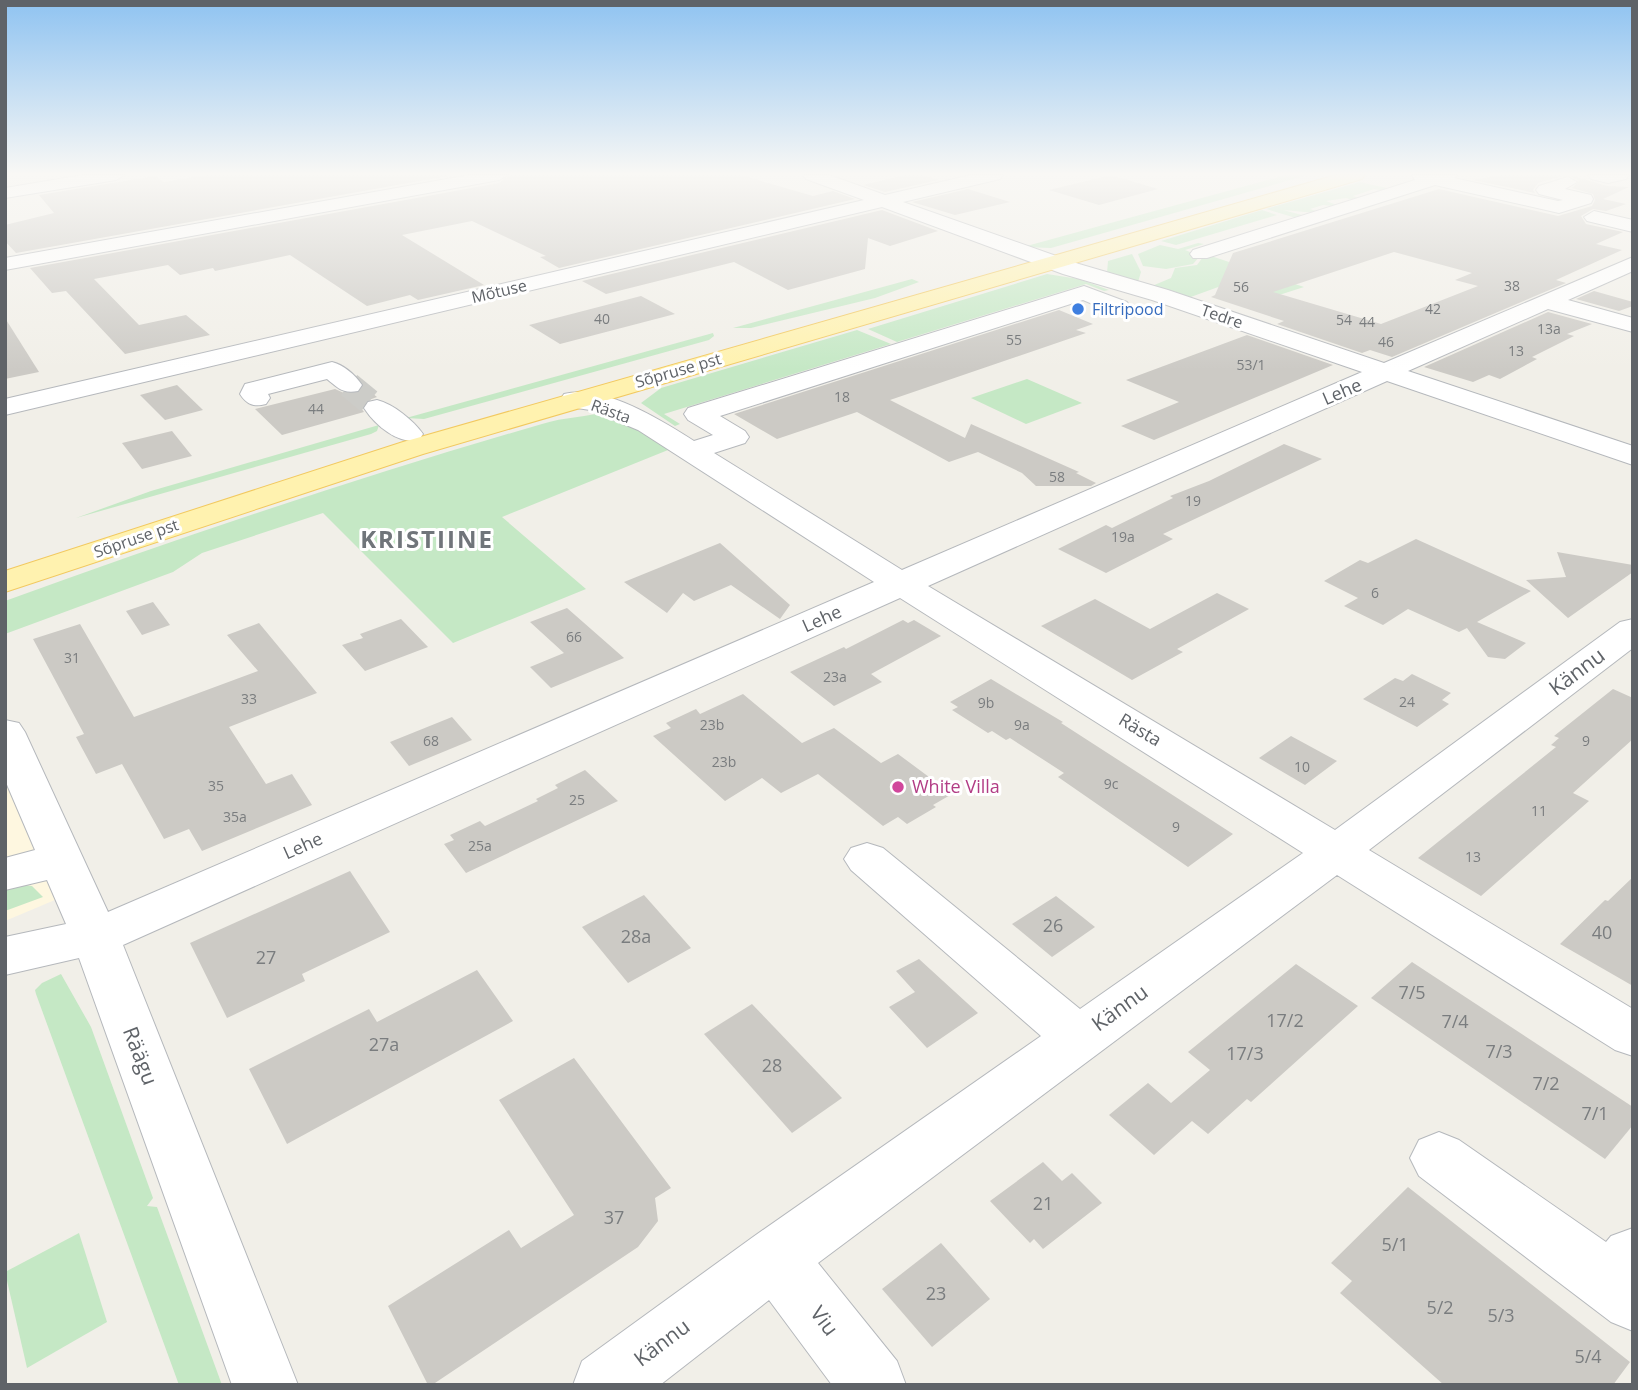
<svg xmlns="http://www.w3.org/2000/svg" width="1638" height="1390" font-family="'Open Sans',sans-serif">
<style>
.commercial{fill:#fef7e0}
.green{fill:#c5e8c5}
.building{fill:#cccac5;fill-rule:evenodd}
.lines{fill:none;stroke-linecap:round;stroke-linejoin:round}
.minor-tunnel{stroke:#ccccc8;stroke-width:26;stroke-dasharray:26 13;stroke-linecap:butt}
.minor-casing{stroke:#b5b8bc;stroke-width:2}
.major-casing{stroke:#f2c960;stroke-width:2}
.minor{fill:#fff;fill-rule:evenodd}
.major{fill:#fff2af;fill-rule:evenodd}
.shop-dot{fill:#3f7fe0;stroke:#fff;stroke-width:2.5}
.hotel-dot{fill:#d1479c;stroke:#fff;stroke-width:2.5}
.labels{text-anchor:middle;stroke-width:6;stroke-linejoin:round;paint-order:stroke}
.number-label{font-size:14px;fill:#7a7d7f}
.far-street-label{font-size:16px;fill:#5f6368;stroke:#fff}
.far-shop-label{font-size:16px;fill:#366cbe;stroke:#fff;text-anchor:start}
.street-label{font-size:18px;fill:#5f6368;stroke:#fff}
.hotel-label{font-size:18px;fill:#b23c85;stroke:#fff;text-anchor:start}
.near-number-label{font-size:18px;fill:#7a7d7f}
.near-street-label{font-size:21px;fill:#5f6368;stroke:#fff}
.district-label{font-size:24px;font-weight:bold;letter-spacing:2px;fill:#70757a;stroke:#fff}
</style>
<rect width="100%" height="100%" fill="#f1efe8"/>
<path class="commercial" d="M5 774 62 897 5 921Z"/>
<g class="green">
<path d="M1286 175H1308L1051 248 1023 247Z"/>
<path d="M1360 182 1391 189 1385 191 1374 189 1353 196 1361 199 1356 201 1346 198 1326 201 1342 207 1323 205 1310 209 1319 212 1316 213 1283 210 1306 216 1296 218 1266 209Z"/>
<path d="M1262 210 1277 215 1176 245 1161 241Z"/>
<path d="M1198 243 1204 244 1185 250 1200 256 1193 264 1166 269 1143 266 1138 254 1160 245 1178 249Z"/>
<path d="M1132 254 1141 272 1138 282 1107 273 1108 261Z"/>
<path d="M1203 257H1214L1304 287 1276 296 1232 282 1188 298 1152 286 1171 278 1175 268 1197 265Z"/>
<path d="M1047 274 1079 279 1109 290 1104 291 1086 284 897 342 868 329Z"/>
<path d="M912 279 919 282 875 298 751 328H733Z"/>
<path d="M857 330 891 344 664 414 680 424 675 426 641 403 661 388Z"/>
<path d="M713 333 714 336 709 340 424 419 406 418Z"/>
<path d="M1027 379 1082 403 1026 424 971 398Z"/>
<path d="M610 411 673 448 502 517 586 589 453 643 323 513 202 553 173 572 5 634V601C182 537 361 476 542 424 564 417 587 417 610 411Z"/>
<path d="M379 425 377 431 371 434 76 518 151 491Z"/>
<path d="M5 882 32 886 43 897 5 911Z"/>
<path d="M61 974 91 1027 153 1198 147 1206 157 1207 222 1385H179L36 994 35 990 42 983Z"/>
<path d="M79 1233 107 1322 27 1368 5 1272Z"/>
</g>
<g class="building">
<path d="M205 175H453L16 253 5 241V225L54 213 39 195 155 176 164 182Z"/>
<path d="M510 175H741L813 196 833 191 855 199 559 268 540 257 546 256 472 221 402 235 484 285 418 300 410 295 367 306 290 255 215 271 213 268 180 275 168 265 94 279 139 325 186 315 210 335 125 354 66 291 52 293 30 268 499 183Z"/>
<path d="M905 175H923L938 180 885 192 863 185Z"/>
<path d="M1111 175 1158 189 1099 205 1049 190Z"/>
<path d="M1501 175H1565L1538 183 1533 190 1535 193 1473 180Z"/>
<path d="M1570 175 1607 186 1629 187 1603 199 1626 204 1606 211 1593 209 1581 216 1586 224 1623 232 1596 244 1622 250 1556 280 1566 283 1392 357 1370 350 1362 353 1277 324 1284 321 1211 297 1215 295 1233 253 1439 189 1558 216 1592 206 1595 200 1593 194 1572 188 1579 181ZM1394 252 1472 273 1455 280 1478 286 1381 324 1273 292Z"/>
<path d="M968 189 1010 202 955 215 912 202Z"/>
<path d="M882 210 938 231 890 246 868 238 865 269 788 290 734 262 606 294 582 281Z"/>
<path d="M1594 291 1633 302V306L1619 311 1576 299Z"/>
<path d="M641 296 675 314 560 344 529 325Z"/>
<path d="M1059 310 1093 324 1076 330 1086 333 890 400 965 438 971 424 1079 472 1076 473 1096 483 1091 486H1036L1022 473 978 452 949 462 857 412 777 439 734 414Z"/>
<path d="M1548 312 1592 324 1567 334 1574 336 1532 357 1537 359 1500 379 1489 375 1473 382 1424 367Z"/>
<path d="M5 318 39 372 5 379Z"/>
<path d="M1247 335 1333 365 1154 440 1121 426 1179 402 1126 380Z"/>
<path d="M177 385 203 410 165 420 140 395Z"/>
<path d="M364 387 377 397 366 401 361 408 364 412 282 435 255 409 335 389 344 393 358 394Z"/>
<path d="M172 431 192 456 142 469 122 443Z"/>
<path d="M1284 444 1322 459 1163 534 1173 539 1106 573 1058 549 1106 525 1112 528 1173 498 1170 496 1209 481Z"/>
<path d="M1416 539 1531 591 1477 622 1526 643 1505 659 1488 657 1467 628 1459 632 1408 609 1383 625 1344 606 1358 598 1324 581 1360 560 1368 563Z"/>
<path d="M720 543 790 605 780 619 731 585 694 601 683 593 667 613 624 582Z"/>
<path d="M1557 552 1633 565V572L1568 618 1526 580 1566 577Z"/>
<path d="M1217 593 1249 609 1177 649 1183 652 1132 680 1041 626 1095 599 1150 629Z"/>
<path d="M153 602 170 625 142 635 126 611Z"/>
<path d="M567 608 624 658 551 688 530 667 564 653 530 622Z"/>
<path d="M401 619 428 647 365 671 342 645 363 638 360 634Z"/>
<path d="M903 620 908 623 914 620 941 636 871 674 882 682 834 706 790 672 844 647 846 649Z"/>
<path d="M259 623 317 693 229 727 266 784 292 774 312 805 202 851 189 829 164 839 122 764 96 774 76 737 84 734 33 639 80 624 134 717 258 671 227 635Z"/>
<path d="M1412 674 1451 693 1442 700 1449 704 1417 727 1363 699 1395 678 1403 681Z"/>
<path d="M991 679 1063 722 1061 723 1233 834 1188 867 1058 777 1064 773 1010 738 1006 740 992 731 988 733 952 710 958 707 950 702Z"/>
<path d="M1613 689 1633 698V739L1573 793 1589 801 1481 896 1418 858 1556 747 1551 745 1559 738 1554 736Z"/>
<path d="M743 694 802 743 834 728 881 763 898 754 952 794 933 805 936 807 907 824 898 817 883 826 818 774 781 793 762 778 725 801 653 736 671 728 666 723 696 709 700 714Z"/>
<path d="M452 717 472 740 409 766 390 742Z"/>
<path d="M1291 736 1337 761 1305 785 1259 758Z"/>
<path d="M585 770 618 801 466 873 444 844 454 840 450 835 480 821 485 826 538 801 536 799 558 788 555 785Z"/>
<path d="M350 871 390 932 302 974 305 981 227 1018 190 943Z"/>
<path d="M1633 877V986L1560 944 1605 900 1608 901Z"/>
<path d="M644 895 691 948 628 983 582 927Z"/>
<path d="M1056 896 1095 927 1052 957 1012 924Z"/>
<path d="M919 959 978 1013 927 1048 889 1007 915 992 896 971Z"/>
<path d="M1412 962 1633 1107V1125L1605 1159 1371 998Z"/>
<path d="M1296 964 1358 1006 1251 1102 1247 1099 1208 1134 1192 1121 1154 1155 1109 1115 1148 1083 1171 1103 1210 1070 1188 1052Z"/>
<path d="M477 970 513 1021 287 1144 249 1069 369 1009 377 1022Z"/>
<path d="M752 1004 842 1098 792 1133 704 1034Z"/>
<path d="M574 1058 671 1188 655 1198 658 1221 638 1247 432 1385H428L388 1306 509 1230 521 1248 574 1215 499 1100Z"/>
<path d="M1043 1162 1062 1181 1072 1173 1102 1203 1043 1249 1034 1239 1030 1243 990 1201Z"/>
<path d="M1408 1187 1630 1362 1613 1385H1444L1340 1293 1352 1281 1331 1263Z"/>
<path d="M941 1243 990 1299 932 1347 882 1289Z"/>
</g>
<g class="lines">
<path class="minor-tunnel" d="M349 385 377 408"/>
<g class="minor-casing">
<g id="minor">
<path d="M83 175H125L116 180 5 198V188Z"/>
<path d="M469 175H508L499 180 5 270V258Z"/>
<path d="M803 175H829L885 195 971 175H1003L1000 179 903 202 1079 264 1168 290 1384 363 1633 257V271L1568 300 1633 318V332L1548 309 1408 371 1633 446V465L1387 381 928 586 1335 830 1620 622 1633 619V648L1369 850 1633 1009V1056L1615 1050 1337 875 818 1263 897 1361 906 1385H832L769 1300 660 1385H573L582 1361 753 1237 1041 1036 851 870 844 859 851 848 867 843 883 848 1080 1009 1303 853 900 598 123 945 298 1385H232L79 958 5 975V937L66 924 47 880 5 890V858L35 850 5 780V720L19 723 25 732 108 912 874 582 638 430 590 410 564 406 560 400 564 394C604 384 661 420 694 441L713 435 688 420 684 414 688 408 1084 286 1127 302 1130 307 1127 312H1111L1083 300 720 416 745 431 749 437 745 443 714 453 902 570 1362 372 1152 300 1063 274 882 207 5 415V399L864 200 806 179Z"/>
<path d="M1412 175H1457L1454 178 1558 201 1563 200 1539 194 1536 190 1539 186 1568 177 1577 182 1565 189 1591 195 1593 199 1591 203 1559 213 1435 185 1207 258H1193L1190 254 1193 250 1415 180Z"/>
<path d="M1588 175H1629L1626 179 1608 183 1591 179Z"/>
<path d="M1594 211 1633 220V232L1587 221 1584 217Z"/>
<path d="M332 362C344 365 355 375 362 385L358 391C343 394 338 388 327 379L268 394 270 398 266 404C254 407 247 405 240 394L245 384Z"/>
<path d="M377 400C393 404 413 420 423 434L419 440C398 445 375 425 364 408L368 402Z"/>
<path d="M1439 1132 1459 1140 1606 1242 1611 1236 1633 1228V1331L1611 1322 1419 1176 1410 1158 1419 1140Z"/>
</g>
</g>
<g class="major-casing">
<path id="major" d="M1336 175H1365L1362 179 423 454 5 592V571L403 442Z"/>
</g>
<use href="#minor" class="minor"/>
<use href="#major" class="major"/>
</g>
<linearGradient id="sky" x2="0" y2="1"><stop stop-color="#8fc3f1"/><stop offset="0.47" stop-color="#f9f8f5"/><stop offset="1" stop-color="#f9f8f5" stop-opacity="0"/></linearGradient>
<rect width="1638" height="370" fill="url(#sky)"/>
<circle class="shop-dot" cx="1078" cy="309" r="7"/>
<circle class="hotel-dot" cx="898" cy="787" r="7"/>
<g class="labels">
<g class="number-label">
<text x="1512" y="291">38</text>
<text x="1241" y="292">56</text>
<text x="1433" y="314">42</text>
<text x="602" y="324">40</text>
<text x="1344" y="325">54</text>
<text x="1367" y="327">44</text>
<text x="1549" y="334">13a</text>
<text x="1014" y="345">55</text>
<text x="1386" y="347">46</text>
<text x="1516" y="356">13</text>
<text x="1251" y="370">53/1</text>
<text x="842" y="402">18</text>
<text x="316" y="414">44</text>
<text x="1057" y="482">58</text>
<text x="1193" y="506">19</text>
<text x="1123" y="542">19a</text>
<text x="1375" y="598">6</text>
<text x="574" y="642">66</text>
<text x="72" y="663">31</text>
<text x="835" y="682">23a</text>
<text x="249" y="704">33</text>
<text x="1407" y="707">24</text>
<text x="986" y="708">9b</text>
<text x="712" y="730">23b</text>
<text x="1022" y="730">9a</text>
<text x="431" y="746">68</text>
<text x="1586" y="746">9</text>
<text x="724" y="767">23b</text>
<text x="1302" y="772">10</text>
<text x="1111" y="789">9c</text>
<text x="216" y="791">35</text>
<text x="577" y="805">25</text>
<text x="1539" y="816">11</text>
<text x="235" y="822">35a</text>
<text x="1176" y="832">9</text>
<text x="480" y="851">25a</text>
<text x="1473" y="862">13</text>
</g>
<g class="far-street-label">
<text transform="translate(499 291) rotate(-13)" y="6">Mõtuse</text>
<text transform="translate(1222 316) rotate(19)" y="6">Tedre</text>
<text transform="translate(678 370) rotate(-16)" y="6">Sõpruse pst</text>
<text transform="translate(611 411) rotate(20)" y="6">Rästa</text>
<text transform="translate(136 538) rotate(-19)" y="6">Sõpruse pst</text>
</g>
<g class="far-shop-label">
<text x="1092" y="315">Filtripood</text>
</g>
<g class="street-label">
<text transform="translate(1342 392) rotate(-23)" y="6">Lehe</text>
<text transform="translate(822 619) rotate(-24)" y="6">Lehe</text>
<text transform="translate(1140 730) rotate(31)" y="6">Rästa</text>
<text transform="translate(303 846) rotate(-24)" y="6">Lehe</text>
</g>
<g class="hotel-label">
<text x="912" y="793">White Villa</text>
</g>
<g class="near-number-label">
<text x="1053" y="932">26</text>
<text x="1602" y="939">40</text>
<text x="636" y="943">28a</text>
<text x="266" y="964">27</text>
<text x="1412" y="999">7/5</text>
<text x="1285" y="1027">17/2</text>
<text x="1455" y="1028">7/4</text>
<text x="384" y="1051">27a</text>
<text x="1499" y="1058">7/3</text>
<text x="1245" y="1060">17/3</text>
<text x="772" y="1072">28</text>
<text x="1546" y="1090">7/2</text>
<text x="1595" y="1120">7/1</text>
<text x="1043" y="1210">21</text>
<text x="614" y="1224">37</text>
<text x="1395" y="1251">5/1</text>
<text x="936" y="1300">23</text>
<text x="1440" y="1314">5/2</text>
<text x="1501" y="1322">5/3</text>
<text x="1588" y="1363">5/4</text>
</g>
<g class="near-street-label">
<text transform="translate(1577 672) rotate(-37)" y="7">Kännu</text>
<text transform="translate(1120 1008) rotate(-36)" y="7">Kännu</text>
<text transform="translate(140 1056) rotate(69)" y="7">Räägu</text>
<text transform="translate(824 1321) rotate(53)" y="7">Viu</text>
<text transform="translate(662 1343) rotate(-37)" y="7">Kännu</text>
</g>
<g class="district-label">
<text x="427" y="548">KRISTIINE</text>
</g>
</g>
<rect width="1638" height="1390" fill="none" stroke="#5f6368" stroke-width="14"/>
</svg>
